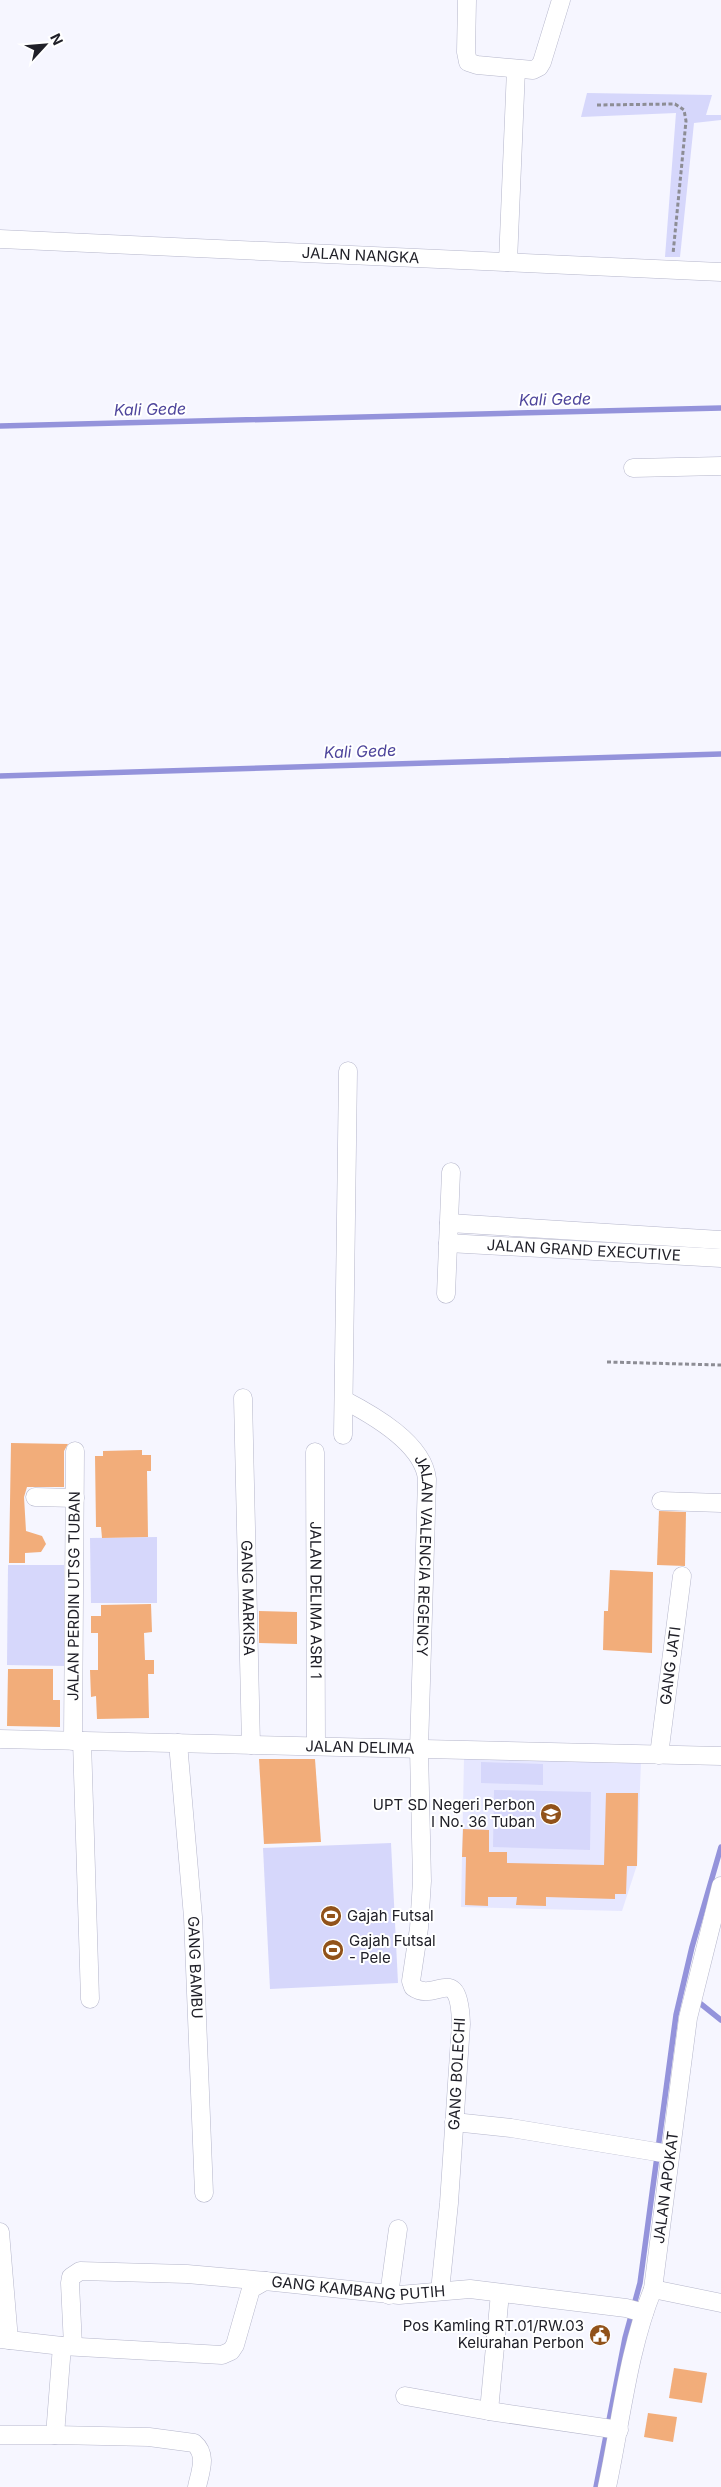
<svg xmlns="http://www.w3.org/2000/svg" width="721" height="2487" font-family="Inter,sans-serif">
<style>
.built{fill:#e6e7ff}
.green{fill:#d6d7fb}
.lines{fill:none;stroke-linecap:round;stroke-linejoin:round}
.stream{stroke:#9493db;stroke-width:5.5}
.building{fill:#f2ad7a}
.minor-casing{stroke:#b5b6cb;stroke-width:19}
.path{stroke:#8d8d95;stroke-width:3;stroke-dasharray:4 2.5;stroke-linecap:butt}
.minor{stroke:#fff;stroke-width:18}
.labels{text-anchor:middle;stroke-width:4;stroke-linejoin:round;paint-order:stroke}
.street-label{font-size:15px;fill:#202028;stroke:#fff}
.poi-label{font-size:15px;fill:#202028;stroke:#fff;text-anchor:end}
.water-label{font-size:16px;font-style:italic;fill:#4f469c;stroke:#fff}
</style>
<rect width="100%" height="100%" fill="#f6f6ff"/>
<path class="built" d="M464 1758 641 1762 637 1865 622 1911 461 1907Z"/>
<g class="green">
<path d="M587 93 712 95 706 115H721V120L694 123 680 257H665L676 113 581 117Z"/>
<path d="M157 1537V1603H91L90 1538Z"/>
<path d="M8 1565H64V1666L7 1665Z"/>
<path d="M481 1762 543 1764V1785L481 1783Z"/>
<path d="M494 1790 591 1792 590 1850 493 1847Z"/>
<path d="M391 1843 398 1983 270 1989 263 1848Z"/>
</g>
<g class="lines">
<g class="stream">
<path d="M0 426 721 408"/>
<path d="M0 776 721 754"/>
<path d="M696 2000 721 2020"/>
<path d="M596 2487 625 2338 640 2283 676 2015 692 1947 721 1847"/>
</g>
</g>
<g class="building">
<path d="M11 1443 68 1444 64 1451V1487H27L24 1497 26 1531 42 1536 46 1544 41 1552 25 1553V1563H9Z"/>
<path d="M142 1450V1455H151V1471H147L148 1537 102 1538 101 1527H96L95 1456H103V1451Z"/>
<path d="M659 1511 686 1512 685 1566 657 1565Z"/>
<path d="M610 1570 653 1572 652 1653 603 1650 604 1611H608Z"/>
<path d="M151 1604 152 1632 144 1633 145 1660H154V1674H148L149 1718 97 1719 96 1696 91 1697 90 1670H98V1633H91V1616H101V1605Z"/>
<path d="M259 1611 297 1612V1644L259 1643Z"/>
<path d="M8 1669H53V1700H60V1727L7 1726Z"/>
<path d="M259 1759H315L321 1842 264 1844Z"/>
<path d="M606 1793H638L637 1866H627L626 1894H615V1899L546 1897V1906L516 1905 517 1897H488V1906L465 1905 466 1857H462L463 1829 489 1830V1852H507V1863L604 1865Z"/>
<path d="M674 2368 707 2373 702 2403 669 2398Z"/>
<path d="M648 2413 677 2417 673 2442 644 2437Z"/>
</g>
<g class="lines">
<g class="minor-casing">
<g id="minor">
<path d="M467 0 466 52 468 62 477 65 533 70 539 67 542 62 561 0"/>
<path id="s1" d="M0 239 721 272"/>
<path d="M508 262 516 69"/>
<path d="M633 468 721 466"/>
<path d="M449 1223 721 1240"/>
<path id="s2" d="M448 1243 721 1258"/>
<path d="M446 1294 451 1172"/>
<path id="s3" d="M243 1398 251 1745"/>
<path id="s4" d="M344 1400C373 1415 423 1443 427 1479L419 1749 422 1881 419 1928 411 1981 413 1987C436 2004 459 1960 461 2024L449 2203 440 2291"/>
<path d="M343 1435 348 1071"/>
<path id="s5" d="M315 1452 316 1746"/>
<path d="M35 1497 75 1498"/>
<path d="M661 1501 721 1503"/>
<path id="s6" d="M0 1739 721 1756"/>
<path id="s7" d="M73 1741 75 1451"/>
<path d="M82 1741 90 1999"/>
<path id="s8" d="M178 1743 193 1917 204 2193"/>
<path id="s9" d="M659 1755 682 1576"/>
<path d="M454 2122 511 2128 669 2154"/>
<path d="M0 2232 9 2340"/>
<path d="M653 2289 721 2303"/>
<path d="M389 2295 398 2229"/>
<path id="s10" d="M0 2339 62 2346 222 2355 231 2351 235 2345 251 2289 265 2281 399 2295 470 2289 626 2308 644 2313"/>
<path d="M62 2346 55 2435 149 2437 194 2443C208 2455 200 2472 197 2487"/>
<path d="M73 2346 70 2283 71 2277 80 2271 187 2274 266 2281"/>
<path d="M405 2396 489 2411 619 2430"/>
<path d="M489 2411 500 2293"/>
<path d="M0 2435H55"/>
<path id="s11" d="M607 2487C621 2422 628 2350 653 2289L688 2018 721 1886"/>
</g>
</g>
<g class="path">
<path d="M597 105 675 104 684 110 686 121 673 254"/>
<path d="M607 1362 721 1365"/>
</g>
<use href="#minor" class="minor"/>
</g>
<defs>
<g id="school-disc" transform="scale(1.125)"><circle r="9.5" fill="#91521a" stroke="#fff"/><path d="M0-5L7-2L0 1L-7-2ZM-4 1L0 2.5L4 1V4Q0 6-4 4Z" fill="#fff"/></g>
<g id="stadium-disc" transform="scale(1.125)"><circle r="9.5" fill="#91521a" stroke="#fff"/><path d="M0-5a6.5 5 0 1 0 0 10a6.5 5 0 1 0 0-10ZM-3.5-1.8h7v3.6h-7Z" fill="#fff"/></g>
<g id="civic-disc" transform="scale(1.125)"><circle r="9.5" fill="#91521a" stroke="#fff"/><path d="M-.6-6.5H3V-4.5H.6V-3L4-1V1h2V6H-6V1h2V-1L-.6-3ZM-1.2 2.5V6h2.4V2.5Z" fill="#fff"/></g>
</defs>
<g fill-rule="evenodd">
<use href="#school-disc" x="551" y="1814"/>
<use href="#stadium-disc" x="331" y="1916"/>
<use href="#stadium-disc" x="333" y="1950"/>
<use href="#civic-disc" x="600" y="2335"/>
</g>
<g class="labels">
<g class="street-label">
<text dy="5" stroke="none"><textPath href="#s1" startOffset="361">JALAN NANGKA</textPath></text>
<text dy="5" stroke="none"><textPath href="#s2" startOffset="136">JALAN GRAND EXECUTIVE</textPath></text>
<text dy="5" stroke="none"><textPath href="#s4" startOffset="195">JALAN VALENCIA REGENCY</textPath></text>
<text dy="5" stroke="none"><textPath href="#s7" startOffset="145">JALAN PERDIN UTSG TUBAN</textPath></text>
<text dy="5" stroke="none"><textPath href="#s3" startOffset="200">GANG MARKISA</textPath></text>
<text dy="5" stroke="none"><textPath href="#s5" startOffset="148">JALAN DELIMA ASRI 1</textPath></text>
<text dy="5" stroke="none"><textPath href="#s9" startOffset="90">GANG JATI</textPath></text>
<text dy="5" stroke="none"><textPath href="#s6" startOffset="360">JALAN DELIMA</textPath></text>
<text dy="5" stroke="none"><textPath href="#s8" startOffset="225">GANG BAMBU</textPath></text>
<text transform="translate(457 2074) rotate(-87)" y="5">GANG BOLECHI</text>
<text dy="5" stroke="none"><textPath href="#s11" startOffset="306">JALAN APOKAT</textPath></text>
<text dy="5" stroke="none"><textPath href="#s10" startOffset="408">GANG KAMBANG PUTIH</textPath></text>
</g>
<g class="poi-label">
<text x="535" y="1810">UPT SD Negeri Perbon<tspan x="535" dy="17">I No. 36 Tuban</tspan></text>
<text x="347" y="1921" text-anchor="start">Gajah Futsal</text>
<text x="349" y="1946" text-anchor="start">Gajah Futsal<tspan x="349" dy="17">- Pele</tspan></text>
<text x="584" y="2331">Pos Kamling RT.01/RW.03<tspan x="584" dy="17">Kelurahan Perbon</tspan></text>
</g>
<g class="water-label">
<text transform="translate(555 399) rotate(-1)" y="6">Kali Gede</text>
<text transform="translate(150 409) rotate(-1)" y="6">Kali Gede</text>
<text transform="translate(360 751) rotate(-2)" y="6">Kali Gede</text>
</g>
</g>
<g transform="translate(45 45) rotate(64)" stroke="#ffffff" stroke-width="4" paint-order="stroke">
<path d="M0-4L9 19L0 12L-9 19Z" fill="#202028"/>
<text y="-8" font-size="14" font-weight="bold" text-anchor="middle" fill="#202028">N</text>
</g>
</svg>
